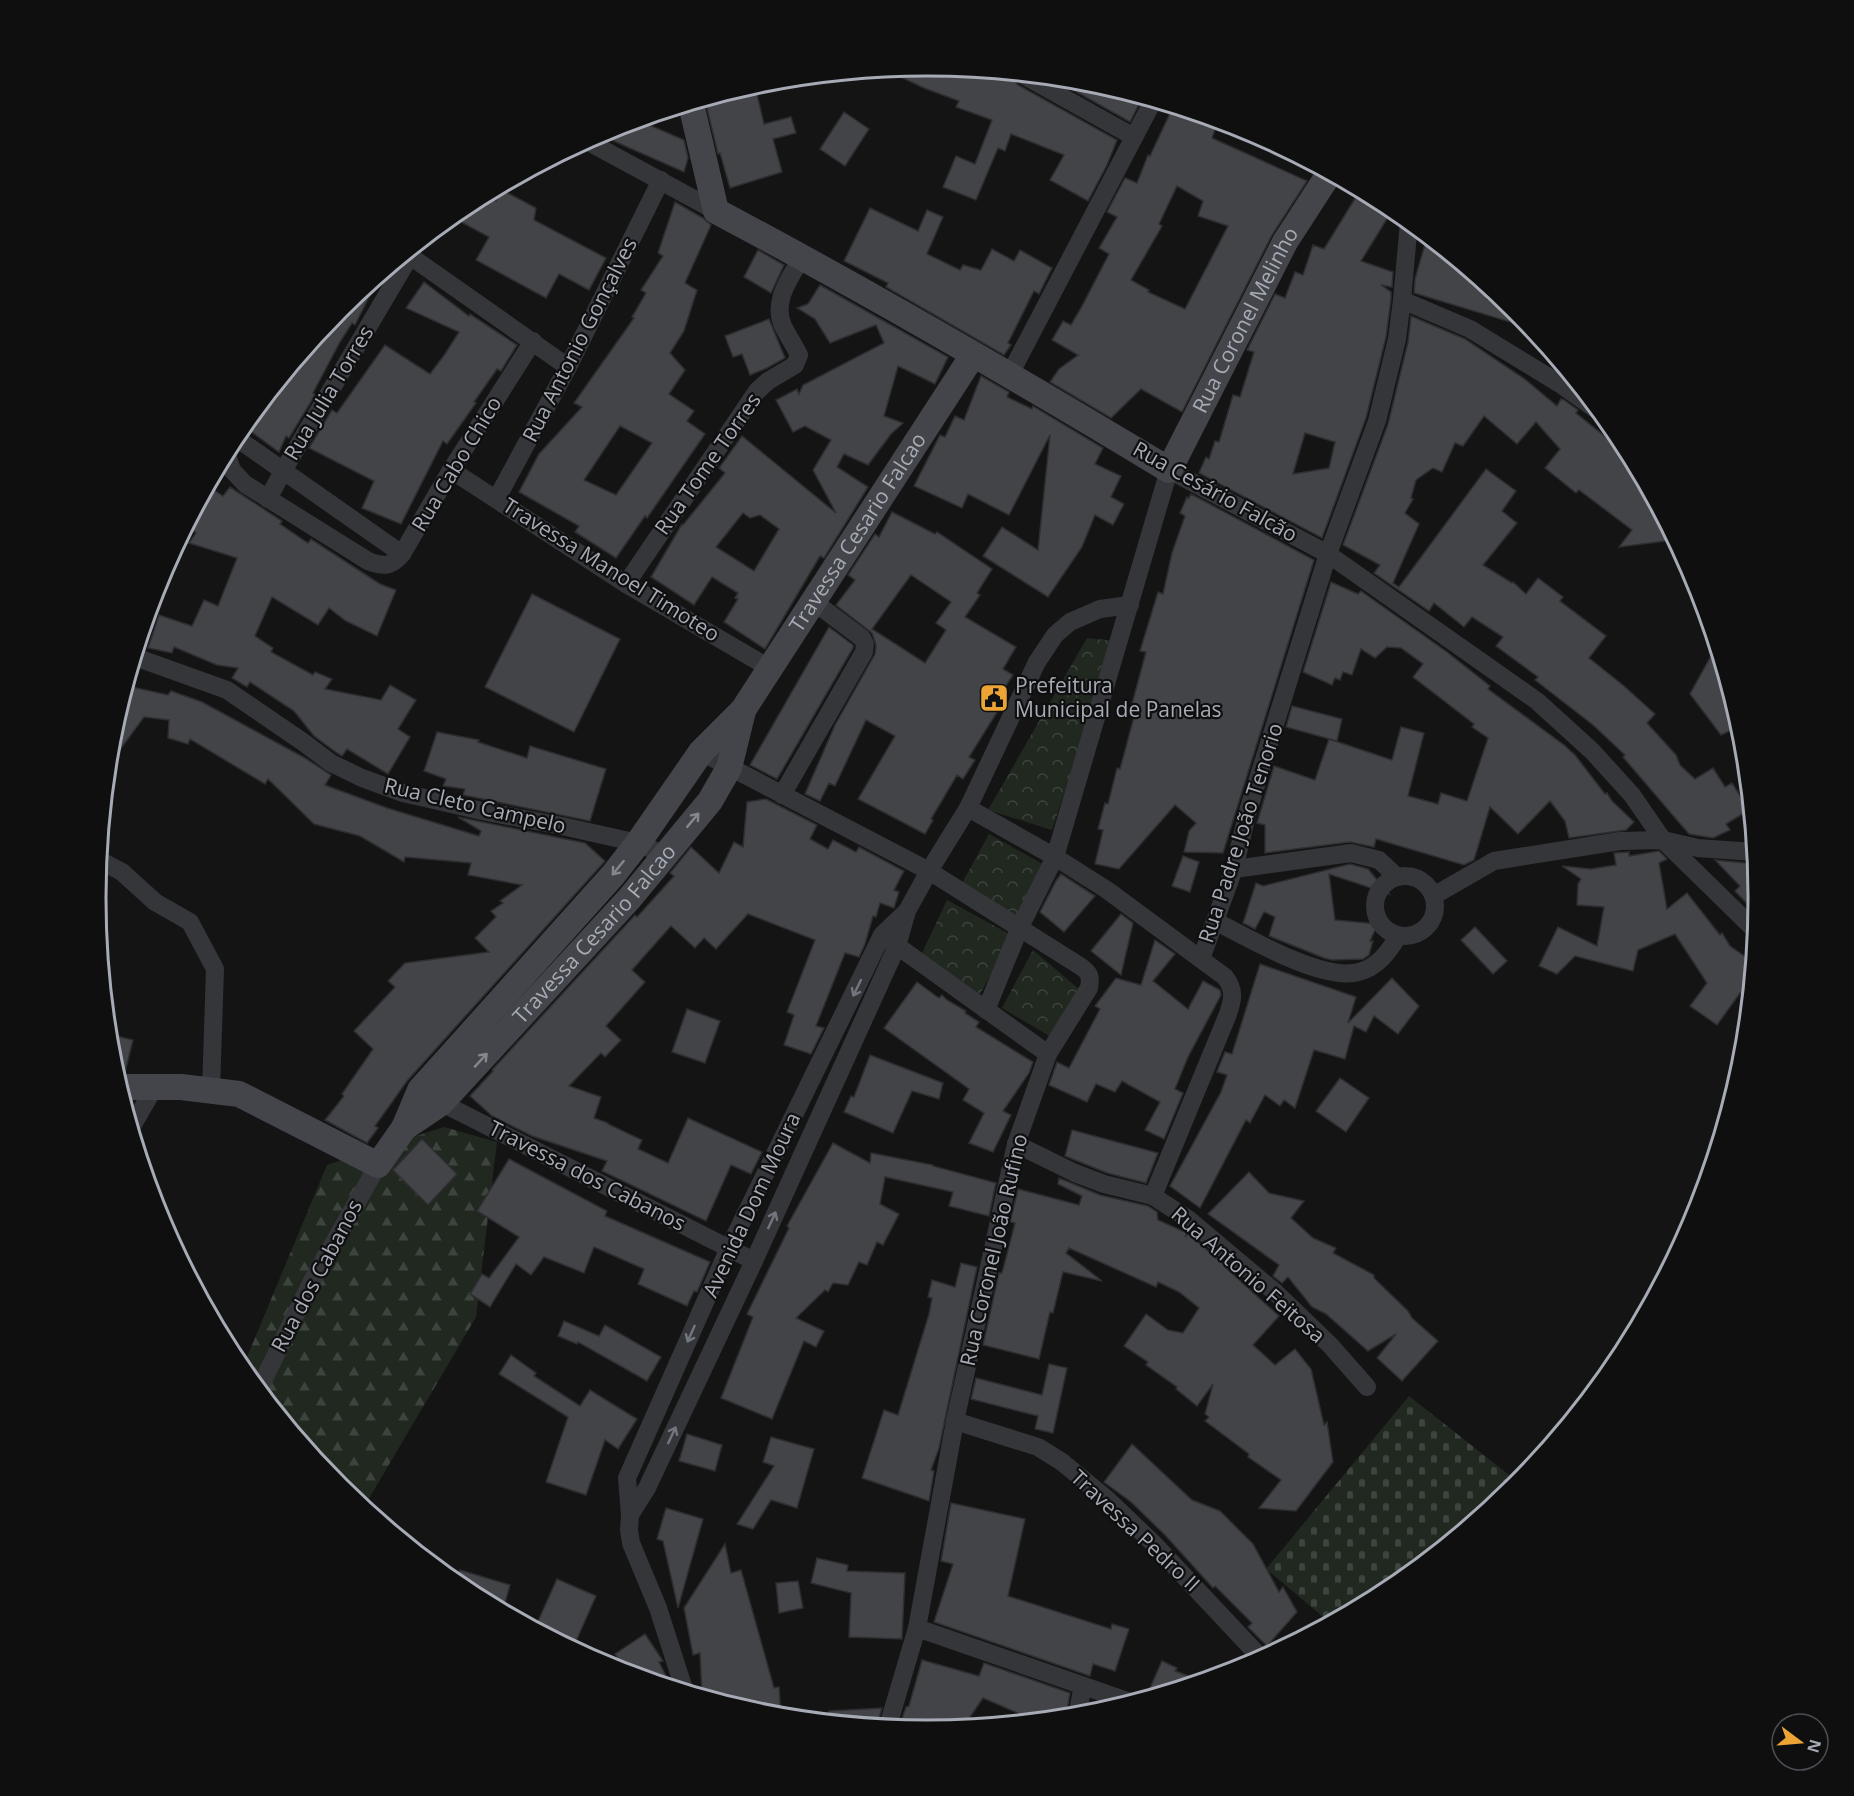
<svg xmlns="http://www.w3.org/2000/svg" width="1854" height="1796" font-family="'Open Sans',sans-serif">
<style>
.forest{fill:url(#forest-firs)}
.cemetery{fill:url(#cemetery-stones)}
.park{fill:url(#park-crowns)}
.building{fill:#434448;stroke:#2e2e31;stroke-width:1.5;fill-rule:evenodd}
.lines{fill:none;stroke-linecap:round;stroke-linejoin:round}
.street{stroke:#35363a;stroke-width:18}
.secondary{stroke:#43454a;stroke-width:26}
.oneway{stroke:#838790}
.oneway2{stroke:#73767e}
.labels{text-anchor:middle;stroke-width:4.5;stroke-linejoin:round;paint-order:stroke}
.street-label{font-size:21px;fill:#a6abb5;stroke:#0f0f10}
.poi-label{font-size:21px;fill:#a6abb5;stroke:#0f0f10;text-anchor:start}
.rim{fill:none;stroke:#a6abb5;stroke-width:3}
</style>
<defs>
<pattern id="forest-firs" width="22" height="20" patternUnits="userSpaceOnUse" patternTransform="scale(1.5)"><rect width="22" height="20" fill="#202820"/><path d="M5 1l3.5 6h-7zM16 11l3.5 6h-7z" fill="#3d443e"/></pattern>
<pattern id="cemetery-stones" width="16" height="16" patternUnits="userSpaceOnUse" patternTransform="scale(1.5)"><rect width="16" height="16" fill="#202820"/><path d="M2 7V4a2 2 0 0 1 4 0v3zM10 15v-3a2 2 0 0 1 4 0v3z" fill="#3d443e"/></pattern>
<pattern id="park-crowns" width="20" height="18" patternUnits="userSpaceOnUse" patternTransform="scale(1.5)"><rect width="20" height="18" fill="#202820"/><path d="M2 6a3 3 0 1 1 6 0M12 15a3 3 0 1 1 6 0" fill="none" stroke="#3d443e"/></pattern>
</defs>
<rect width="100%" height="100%" fill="#141415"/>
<path class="forest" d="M444 1127 497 1142 476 1317 364 1507 338 1486 242 1369 327 1165Z"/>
<path class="cemetery" d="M1409 1396 1518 1482 1389 1590 1329 1622 1266 1569Z"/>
<g class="park">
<path d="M1087 638 1115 641 1052 830 988 810Z"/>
<path d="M989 834 1048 867 1020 918 962 883Z"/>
<path d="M947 900 1013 936 980 994 922 953Z"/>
<path d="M1033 950 1080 990 1051 1037 1002 1008Z"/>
</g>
<g class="building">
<path d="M927 66 1012 74 1013 80 1018 85 1117 140 1107 165 1088 201 1050 180 1064 155 1011 134 1005 151 998 148 976 200 943 187 956 156 975 164 992 120 956 107 959 101 924 88 886 70Z"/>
<path d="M1052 78 1090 82 1142 98 1130 122Z"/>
<path d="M755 86 764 124 791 117 796 133 773 139 782 172 730 188 720 153 718 154 705 100Z"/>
<path d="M1173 107 1218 121 1212 138 1307 181 1272 235 1182 412 1141 389 1111 418 1050 382 1059 369 1078 355 1052 340 1063 321 1071 325 1081 308 1109 254 1099 248 1117 217 1107 212 1125 178 1137 183 1148 155 1150 156ZM1177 186 1203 201 1198 216 1228 226 1185 309 1148 292 1149 290 1131 280 1162 226 1159 224Z"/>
<path d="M844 112 869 129 845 166 820 149Z"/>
<path d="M640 121 684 140 688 158 684 172 616 142 601 133 609 129Z"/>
<path d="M502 190 536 208 534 220 606 258 589 290 559 274 546 298 476 260 489 237 452 217 465 206 485 195 496 201Z"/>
<path d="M1359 192 1372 200 1373 198 1393 209 1361 261 1393 272 1392 287 1381 285 1391 292V299L1386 337 1366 418 1322 538 1199 473 1206 457 1209 459 1215 441 1219 442 1233 395 1240 397 1254 352 1247 350 1275 294 1285 298 1295 272 1303 275 1313 245 1324 249ZM1305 433 1335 442 1329 468 1293 474Z"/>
<path d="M675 202 703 218 711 225 685 283 697 290 684 331 670 353 685 370 669 394 694 411 687 421 705 434 647 518 645 516 616 558 575 532 579 526 519 492 539 454 582 407 574 403 634 318 632 317 646 293 641 290 663 256 658 253ZM620 426 652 443 616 495 584 480Z"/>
<path d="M870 208 918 231 927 210 943 217 927 254 960 270 963 265 981 270 992 249 1014 261 1020 250 1052 268 1039 294 1034 291 1008 343 1011 345 1004 355 886 287 888 283 844 261Z"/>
<path d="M1427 237 1490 289 1487 299 1510 306 1530 328 1414 293 1415 279Z"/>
<path d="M758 250 784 265 771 293 744 277Z"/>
<path d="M380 275 355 325 352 323 340 342 313 393 315 395 289 438 286 436 279 452 246 428 254 413 339 309Z"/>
<path d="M424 282 469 316 470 314 517 345 501 371 497 369 474 402 476 403 447 444 443 441 401 524 362 508 374 481 309 448 332 410 337 413 385 345 430 374 445 354 459 332 406 308Z"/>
<path d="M820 285 948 357 935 384 898 366 884 416 903 423 891 434 868 465 844 454 837 467 868 487 824 558 820 556 765 649 724 622 738 599 735 598 738 593 712 577 694 605 651 577 682 524 683 525 725 473 719 468 742 436 836 513 813 470 831 440 805 426 793 432 776 400 797 389 799 394 803 385 884 343 876 325 830 343 815 319 797 308 808 304ZM743 513 750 518 760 515 779 529 754 571 716 547Z"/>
<path d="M1411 316 1465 339 1526 380 1557 406 1561 399 1564 400 1578 410 1576 413 1618 447 1622 441 1674 540 1619 547 1632 530 1579 490 1576 493 1545 468 1560 449 1536 422 1517 444 1484 416 1463 446 1455 443 1442 472 1433 468 1416 480 1411 498 1413 499 1405 513 1419 524 1393 583 1399 587 1486 469 1516 491 1502 511 1517 523 1483 565 1512 583 1513 582 1526 594 1538 578 1563 597 1560 601 1606 636 1589 658 1624 686 1655 714 1647 723 1676 755 1680 765 1695 779 1713 768 1725 787 1732 783 1749 810 1726 824 1730 830 1713 838 1689 834 1623 757 1625 755 1593 725 1535 680 1538 677 1496 646 1503 637 1472 617 1464 627 1434 603 1429 611 1374 573 1380 565 1343 545 1388 424 1408 342Z"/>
<path d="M769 319 785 358 767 368 750 375 742 354 733 357 725 336Z"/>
<path d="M981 376 1009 392 1007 397 1032 409 1033 406 1103 448 1095 464 1121 476 1111 497 1124 504 1113 525 1095 515 1082 547 1048 597 983 556 1002 527 1038 550 1050 435 1009 515 968 494 962 508 914 486 940 435 945 437 955 416 964 420Z"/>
<path d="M208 486 223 496 230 487 282 521 280 524 308 543 311 539 380 584 396 590 377 636 346 621 329 608 318 625 272 597 255 636 273 648 271 652 313 675 315 672 332 679 325 689 381 700 390 685 416 700 398 729 410 737 388 774 347 749 342 756 337 753 314 736 294 711 250 682 247 687 232 678 238 668 217 665 174 647 172 653 148 648 159 615 192 626 204 600 218 606 237 558 189 543 196 533 187 526Z"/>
<path d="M1191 494 1314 560 1223 853 1184 852 1189 831 1196 823 1175 805 1119 869 1095 864 1103 830 1098 829 1105 803 1108 804 1117 768 1120 769 1134 717 1129 715 1146 652 1140 651 1158 592 1163 594 1172 553 1185 516 1180 513 1187 497 1189 498Z"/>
<path d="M892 512 935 534 937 532 992 569 977 593 980 595 965 617 1016 647 1003 669 1013 675 993 705 999 709 969 757 975 760 963 779 957 775 931 819 933 820 925 834 858 799 895 736 866 720 835 786 829 783 820 801 805 794 835 725 875 654 876 645 872 633 836 605 855 580 848 575 875 534 879 537ZM911 575 951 602 936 623 946 630 925 663 872 629Z"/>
<path d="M1331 582 1358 594 1361 591 1447 652 1490 686 1488 689 1564 745 1575 755 1605 794 1607 793 1612 801 1634 822 1626 830 1569 838 1565 821 1550 801 1518 834 1490 807 1474 860 1464 865 1376 839 1374 847 1350 842 1265 853V825L1257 823 1274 766 1315 780 1329 739 1392 760 1401 727 1424 733 1408 796 1438 804 1441 793 1467 801 1488 738 1472 727 1474 724 1413 677 1423 664 1401 648 1387 647 1375 658 1361 649 1352 675 1343 672 1340 680 1335 678 1332 685 1303 672Z"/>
<path d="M532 594 620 639 574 732 485 687Z"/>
<path d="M829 627 853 645V648L777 779 750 765Z"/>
<path d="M1716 647 1740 726 1721 735 1690 694Z"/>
<path d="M132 687 168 695 171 691 202 702 305 758 331 775 325 785 387 808 479 836 481 831 458 817 585 843 605 861 407 1081 375 1126 378 1128 367 1143 325 1120 344 1096 342 1094 373 1049 354 1031 395 987 388 981 405 963 489 952 475 938 496 917 491 911 503 903 500 901 522 885 468 875 471 863 405 857 404 862 360 836 314 824 268 779 265 784 190 739 188 744 168 738 169 720 144 717 108 766 111 735 121 703Z"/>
<path d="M1292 706 1342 719 1337 741 1286 727Z"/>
<path d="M437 732 479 740 478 742 527 758 530 746 606 769 590 821 463 795 465 789 443 786 446 779 424 771Z"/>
<path d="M766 799 817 825 810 839 828 849 833 840 856 852 859 847 904 871 894 890 899 892 894 908 880 903 876 917 873 916 865 944 859 957 845 953 816 1026 824 1028 811 1054 784 1045 794 1015 787 1012 815 940 748 914 716 949 704 938 695 948 671 926 632 970 645 982 606 1026 621 1040 605 1057 601 1053 569 1086 601 1097 594 1118 608 1123V1124L642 1140 638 1149 668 1163 688 1118 762 1152 751 1174 731 1165 706 1221 602 1171 607 1161 532 1136 492 1116 470 1096 493 1071 492 1070 635 915 637 917 674 876 670 873 691 847 719 873 734 842 743 847 747 802Z"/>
<path d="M1659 851 1667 859 1659 863 1667 909 1687 893 1720 935 1722 933 1730 946 1753 962 1749 1002 1740 993 1717 1025 1690 1006 1707 983 1675 934 1638 950 1633 971 1575 956 1557 974 1539 966 1558 927 1597 946 1604 907 1577 905 1578 884 1581 879 1562 866 1591 869 1616 865 1614 853 1629 852V856Z"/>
<path d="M1183 856 1199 862 1190 892 1172 886Z"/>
<path d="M1715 860 1756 864 1759 898 1757 914 1735 891 1740 886Z"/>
<path d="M1350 864 1368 869 1389 894 1329 874 1335 920 1378 924 1370 941H1373L1369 955 1363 959 1332 960 1324 958 1269 936 1275 917 1264 912 1255 929 1243 923 1256 883 1263 886Z"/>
<path d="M1061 874 1095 896 1064 932 1040 912 1056 881Z"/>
<path d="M1121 914 1133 923 1121 975 1091 951Z"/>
<path d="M1475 927 1507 961 1493 974 1461 940Z"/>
<path d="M1155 940 1175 954 1153 981 1188 1009 1203 981 1220 990 1221 995 1188 1057 1175 1089 1183 1093 1164 1139 1145 1130 1160 1102 1122 1081 1115 1092 1096 1084 1087 1102 1049 1085 1057 1062 1069 1068 1100 1009 1095 1006 1116 978 1141 985Z"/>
<path d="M1260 964 1356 997 1348 1023 1392 978 1419 1006 1398 1034 1374 1016 1366 1032 1354 1026 1345 1059 1314 1050 1295 1108 1284 1100 1280 1106 1265 1095 1250 1123 1246 1120 1200 1208 1170 1186 1221 1092 1227 1075 1217 1072 1218 1069 1225 1052 1232 1054Z"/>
<path d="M917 982 939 998 942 995 947 1000 966 1011 965 1013 979 1022 976 1027 1033 1062 1029 1073 1003 1111 1011 1115 993 1152 969 1143 984 1113 963 1100 969 1089 884 1028Z"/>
<path d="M687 1009 720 1021 705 1063 672 1052Z"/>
<path d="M108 1034 133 1040 125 1072 115 1073 111 1060Z"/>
<path d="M870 1055 943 1083 939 1099 912 1091 893 1133 844 1112 851 1096 854 1097Z"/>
<path d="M1340 1078 1369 1098 1346 1132 1316 1111Z"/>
<path d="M1072 1130 1158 1153 1146 1183 1107 1173 1065 1156Z"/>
<path d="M422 1139 457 1174 428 1205 393 1170Z"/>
<path d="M833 1143 870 1163 871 1153 933 1165V1166L996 1183 989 1216 949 1206 953 1192 885 1177 880 1204 899 1214 883 1245 877 1242 867 1265 859 1262 848 1285 833 1283 828 1292 825 1290 796 1318 824 1331 816 1347 804 1341 772 1419 721 1398 753 1317 747 1314 789 1228 787 1226Z"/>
<path d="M509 1159 607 1211 605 1216 710 1262 697 1292 694 1291 687 1306 638 1284 644 1269 594 1247 584 1273 544 1257 531 1275 516 1264 490 1307 470 1294 482 1274 489 1278 519 1237 477 1211Z"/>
<path d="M1249 1172 1269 1193 1304 1201 1291 1218 1313 1238 1336 1248 1333 1253 1374 1275V1278L1408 1311 1412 1318 1438 1341 1402 1381 1377 1358 1396 1334 1368 1351 1326 1314 1312 1307 1288 1277 1282 1283 1273 1276 1279 1265 1208 1214Z"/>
<path d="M1059 1178 1100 1195 1148 1206 1157 1212 1158 1220 1187 1233 1185 1237 1188 1234 1226 1266 1225 1267 1279 1316 1253 1345 1275 1365 1295 1349 1311 1369 1324 1425 1327 1422 1333 1462 1296 1511 1259 1508 1281 1480 1248 1457 1249 1454 1205 1421 1209 1417 1205 1414 1213 1384 1197 1406 1176 1389 1177 1387 1146 1365 1148 1362 1124 1346 1146 1314 1168 1330 1183 1333 1199 1308 1179 1292 1158 1282 1156 1287 1069 1248 1066 1253 1102 1281 1063 1272 1053 1313 1050 1312 1039 1359 983 1345 999 1273H1002L1015 1223 1010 1222 1018 1189 1079 1205 1082 1196 1058 1184Z"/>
<path d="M961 1263 977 1267 939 1448 931 1470 934 1471 929 1501 862 1478 884 1410 898 1415 929 1314 932 1298 928 1297 932 1280 955 1287Z"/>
<path d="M564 1321 599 1336 605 1325 661 1357 647 1381 578 1342 577 1344 558 1336Z"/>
<path d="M511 1355 536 1373 534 1376 580 1406 590 1390 637 1419 618 1449 605 1440 586 1495 546 1482 568 1417 499 1374Z"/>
<path d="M1049 1364 1067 1368 1053 1433 1035 1429 1038 1416 971 1399 976 1378 1042 1395Z"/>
<path d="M687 1434 722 1445 715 1471 679 1461Z"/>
<path d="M771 1437 814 1449 797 1508 771 1500 753 1529 737 1524 774 1466 763 1462Z"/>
<path d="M1132 1444 1192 1500 1220 1511 1253 1544 1279 1592 1283 1587 1297 1612 1267 1646 1248 1627 1252 1623 1215 1586 1213 1588 1165 1535 1131 1502 1104 1482Z"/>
<path d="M951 1503 1025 1519 1008 1596 1111 1629 1112 1624 1129 1629 1115 1671 1093 1664 1090 1676 934 1622 953 1564 941 1561Z"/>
<path d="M666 1508 703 1519 678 1608 663 1541 657 1539Z"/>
<path d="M725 1544 731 1573 741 1570 774 1688 779 1687 781 1716 764 1714 702 1695 700 1653 693 1655 684 1608Z"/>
<path d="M817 1558 848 1565 847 1571 905 1573 902 1639 849 1637 851 1593 811 1583Z"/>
<path d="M460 1570 510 1585 503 1610 464 1590 456 1583Z"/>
<path d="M557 1579 596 1596 573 1648 535 1628Z"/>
<path d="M798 1581 803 1608 779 1613 776 1583Z"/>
<path d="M645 1634 663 1661 659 1662 671 1686 627 1672 615 1654Z"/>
<path d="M922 1660 979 1676 984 1663 1070 1693 1066 1716 1016 1721 1018 1713 983 1698 964 1726 927 1730 899 1727 906 1707 909 1706Z"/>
<path d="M1162 1661 1177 1668 1175 1671 1200 1680 1146 1697Z"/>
<path d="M882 1708 877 1725 828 1720 829 1711Z"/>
</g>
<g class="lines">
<g class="street">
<path d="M1023 75 1134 137"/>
<path d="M587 141 716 211"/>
<path d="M407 254 568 367"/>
<path d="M1402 300 1470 329 1560 384 1598 411"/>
<path d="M1010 374 1153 101"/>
<path d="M235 437 402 554"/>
<path d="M226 452 232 470 245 484 368 561C384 567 391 567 402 554L451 470 533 341"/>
<path d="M451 470 626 584 771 669"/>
<path d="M497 498 568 367 661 180"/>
<path d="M268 499 283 471 410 256"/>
<path d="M626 584 757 391 768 381 795 365 799 355C794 345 788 336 783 326 772 301 790 278 802 257"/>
<path d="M135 657 227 690 303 742 331 763 362 778 403 793 482 811 562 826 638 843 664 855"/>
<path d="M701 752 929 871 1080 966C1090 973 1091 976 1089 988L1048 1054 1016 1144 955 1421 917 1628 888 1726"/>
<path d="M782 795 864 652 865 644 862 638 814 602"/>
<path d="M968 808 1055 857 1107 890 1225 977C1235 990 1233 999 1228 1014L1153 1196"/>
<path d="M99 860 122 872 155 902 190 922 215 969 211 1090"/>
<path d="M1234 869 1351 853 1379 860 1396 876"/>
<circle cx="1405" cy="906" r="30"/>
<path d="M1435 895 1494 861 1620 841 1663 840 1698 848 1754 852"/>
<path d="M1215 921C1248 938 1317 978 1353 973 1374 971 1388 954 1398 936"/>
<path d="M889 940 1048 1054"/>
<path d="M1201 959 1234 869 1248 811 1328 554 1377 421 1397 339 1402 300 1409 222"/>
<path d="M986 1010 1020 927 1055 857 1169 470 1328 554 1537 701 1592 751 1632 795 1663 840 1756 931"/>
<path d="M432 1098 754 1261"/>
<path d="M131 1128 154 1088"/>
<path d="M1016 1144 1075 1173 1104 1184 1153 1196 1188 1219 1275 1292 1330 1345 1367 1387"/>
<path d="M259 1389 312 1281 378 1165"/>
<path d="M955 1421 1038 1447 1062 1462 1108 1500 1153 1543 1261 1658"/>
<path d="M630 1515 647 1488 754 1261 897 946 907 911 929 871 968 808 1037 662 1055 635 1070 622 1100 609 1130 605"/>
<path d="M917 1628 1130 1702"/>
<path d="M684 1689 658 1608 631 1543 629 1530 630 1515 627 1478 729 1248 882 935 906 912"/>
<path d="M1077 1715 1083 1686"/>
</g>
<g class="secondary">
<path id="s1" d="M691 104 716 211C869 292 1020 380 1169 470L1285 242 1329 174"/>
<path id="s2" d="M119 1087H181L239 1094 378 1165 404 1128 420 1090 613 875 638 843 701 752 743 710 973 355"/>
<path id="s3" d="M404 1128 441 1103 629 899 710 801 729 768 743 711"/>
</g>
</g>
<defs><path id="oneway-shaft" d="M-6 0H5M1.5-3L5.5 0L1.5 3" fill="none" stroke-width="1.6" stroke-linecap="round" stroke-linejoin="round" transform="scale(1.5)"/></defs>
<g class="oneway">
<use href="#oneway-shaft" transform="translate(693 820) rotate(-50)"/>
<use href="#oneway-shaft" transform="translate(618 868) rotate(129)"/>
<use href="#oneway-shaft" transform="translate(481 1060) rotate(-47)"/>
</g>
<g class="oneway2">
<use href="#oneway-shaft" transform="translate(857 988) rotate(116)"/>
<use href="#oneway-shaft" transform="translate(772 1220) rotate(-65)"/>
<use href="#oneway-shaft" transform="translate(691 1334) rotate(114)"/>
<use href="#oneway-shaft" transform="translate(672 1435) rotate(-65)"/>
</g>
<defs>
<g id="civic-square" transform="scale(1.5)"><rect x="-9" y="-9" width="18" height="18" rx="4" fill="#eca535" stroke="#0f0f10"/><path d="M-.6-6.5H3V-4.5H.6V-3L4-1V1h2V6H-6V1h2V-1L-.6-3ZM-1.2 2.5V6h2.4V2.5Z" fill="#111"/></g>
</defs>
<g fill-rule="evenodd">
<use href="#civic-square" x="994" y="698"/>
</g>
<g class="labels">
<g class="street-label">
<text dy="7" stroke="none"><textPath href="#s1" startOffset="800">Rua Coronel Melinho</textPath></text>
<text transform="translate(580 340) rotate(-63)" y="7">Rua Antonio Gonçalves</text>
<text transform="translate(329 393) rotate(-59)" y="7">Rua Julia Torres</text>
<text transform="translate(457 464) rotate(-59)" y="7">Rua Cabo Chico</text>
<text transform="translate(708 464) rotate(-55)" y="7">Rua Tome Torres</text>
<text transform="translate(1215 492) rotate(29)" y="7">Rua Cesário Falcão</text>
<text dy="7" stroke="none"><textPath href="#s2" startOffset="1074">Travessa Cesario Falcao</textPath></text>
<text transform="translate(611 570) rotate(32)" y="7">Travessa Manoel Timoteo</text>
<text transform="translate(475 806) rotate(13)" y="7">Rua Cleto Campelo</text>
<text transform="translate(1241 833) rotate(-72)" y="7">Rua Padre João Tenorio</text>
<text dy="7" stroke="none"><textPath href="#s3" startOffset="273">Travessa Cesario Falcao</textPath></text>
<text transform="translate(587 1176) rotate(27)" y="7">Travessa dos Cabanos</text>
<text transform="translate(752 1205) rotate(-65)" y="7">Avenida Dom Moura</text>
<text transform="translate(994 1250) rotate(-77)" y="7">Rua Coronel João Rufino</text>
<text transform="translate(1248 1275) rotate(41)" y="7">Rua Antonio Feitosa</text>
<text transform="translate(317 1276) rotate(-62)" y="7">Rua dos Cabanos</text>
<text transform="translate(1135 1531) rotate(43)" y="7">Travessa Pedro II</text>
</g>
<g class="poi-label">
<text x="1015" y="693">Prefeitura<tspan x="1015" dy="24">Municipal de Panelas</tspan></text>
</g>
</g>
<path d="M0 0H1854V1796H0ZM927 76H927A821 821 0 0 1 1748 897V899A821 821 0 0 1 927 1720H927A821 821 0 0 1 106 899V897A821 821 0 0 1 927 76Z" fill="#0f0f10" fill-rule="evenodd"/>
<path class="rim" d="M927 76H927A821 821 0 0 1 1748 897V899A821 821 0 0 1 927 1720H927A821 821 0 0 1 106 899V897A821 821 0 0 1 927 76Z"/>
<g transform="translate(1800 1742) rotate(106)"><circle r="28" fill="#0f0f10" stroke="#4b4d52" stroke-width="1.5"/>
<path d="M0-4.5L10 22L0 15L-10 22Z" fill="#eca535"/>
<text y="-9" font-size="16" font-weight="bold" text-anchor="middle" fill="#a6abb5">N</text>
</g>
</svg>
